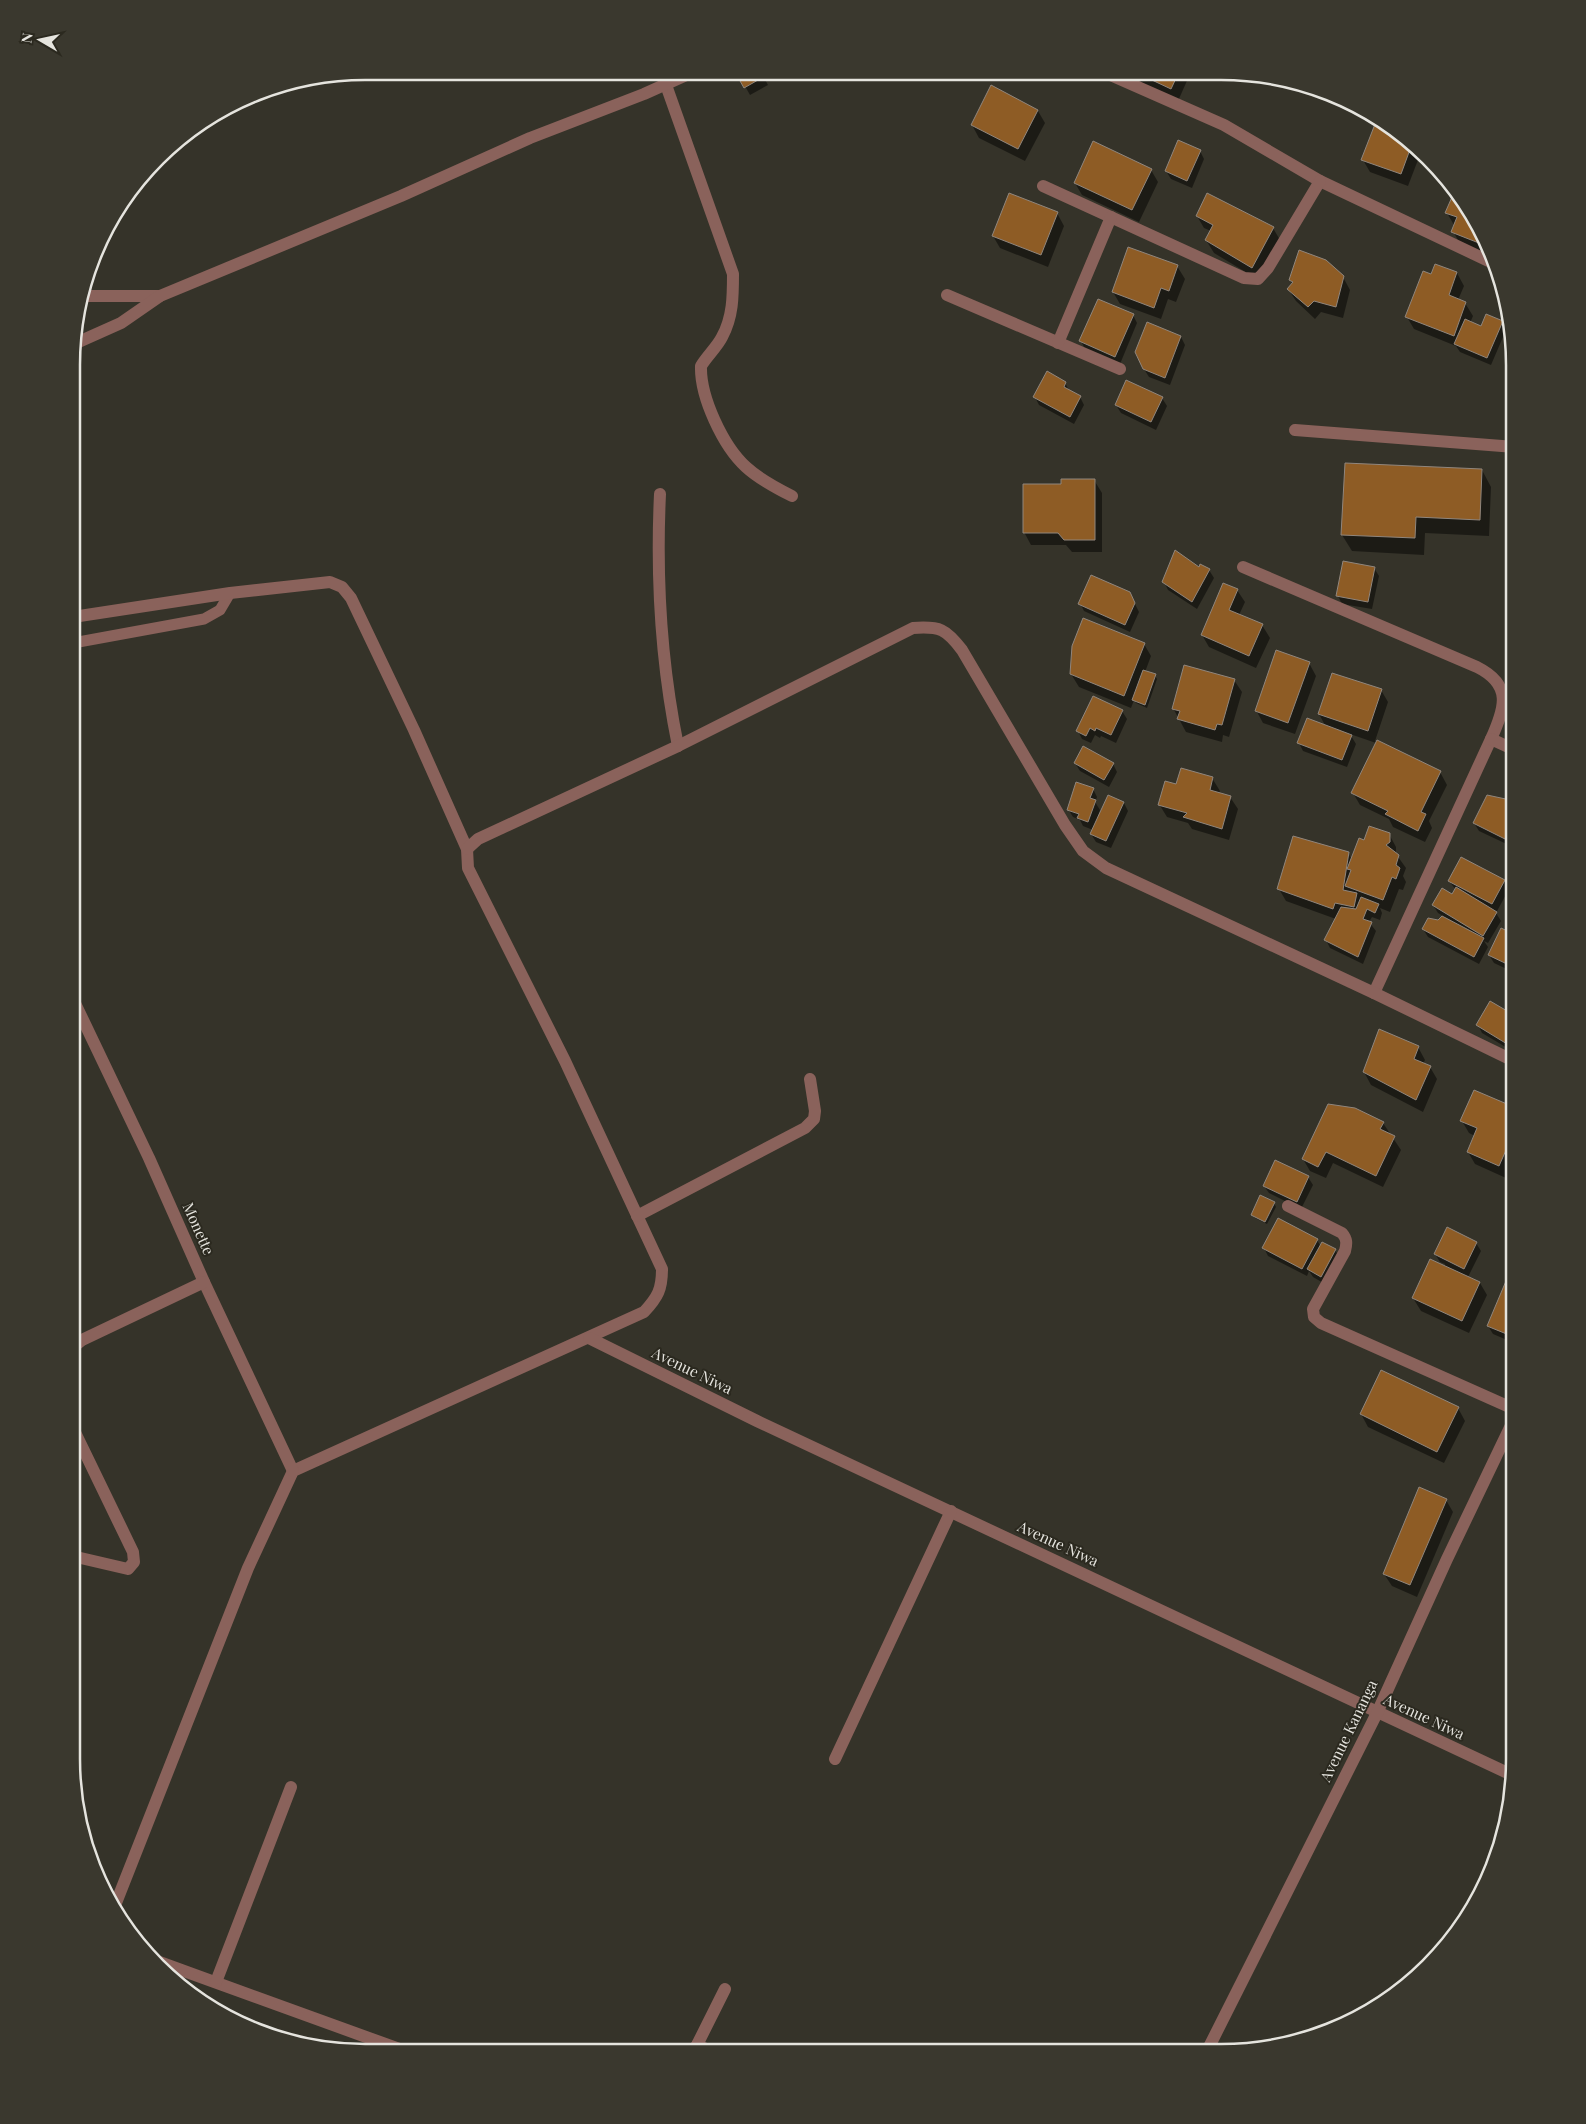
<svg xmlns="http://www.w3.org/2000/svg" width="1586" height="2124" font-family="'Playfair Display',serif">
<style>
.shadow{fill:#0007}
.building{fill:#8e5c25;stroke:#90867d}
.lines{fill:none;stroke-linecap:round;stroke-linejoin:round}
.service{stroke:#8a625b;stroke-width:11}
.minor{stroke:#8a625b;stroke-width:12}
.labels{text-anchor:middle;stroke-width:4;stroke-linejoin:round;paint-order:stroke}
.street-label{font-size:15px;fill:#e5e4de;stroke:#2b291f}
.rim{fill:none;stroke:#e5e4de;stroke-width:2.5}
</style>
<rect width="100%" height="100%" fill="#353329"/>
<g class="shadow">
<path d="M737 72H761L768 85 750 95Z"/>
<path d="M1136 73 1190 74 1178 101 1142 84Z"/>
<path d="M1038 111 1045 123 1025 161 979 138 972 125Z"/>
<path d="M1378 119 1400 132 1421 152 1408 186 1370 172 1363 160Z"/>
<path d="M1200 151 1204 159 1192 188 1171 179 1166 171Z"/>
<path d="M1151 170 1158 182 1139 222 1082 195 1075 183Z"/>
<path d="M1463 203 1484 235 1493 257 1460 244 1453 231 1454 225 1447 213Z"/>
<path d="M1057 213 1064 226 1048 267 1000 248 993 236Z"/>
<path d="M1197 216 1273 228 1280 240 1259 280 1214 253 1206 240 1211 231 1204 228Z"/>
<path d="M1435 265 1457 273 1464 286 1458 300 1465 303 1473 316 1470 323 1481 328 1502 322 1506 330 1491 365 1460 352 1456 346 1414 329 1407 317Z"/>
<path d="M1177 266 1185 279 1176 302 1168 299 1161 319 1120 304 1113 292Z"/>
<path d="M1343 277 1350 290 1343 318 1321 312 1315 319 1296 301 1288 289 1293 284 1290 280Z"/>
<path d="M1133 315 1137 323 1120 364 1085 349 1081 341Z"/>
<path d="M1181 337 1185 345 1170 385 1149 377 1144 369Z"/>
<path d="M1065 383 1070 392 1080 397 1084 405 1074 424 1039 405 1035 397Z"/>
<path d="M1162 398 1167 406 1156 430 1121 413 1116 405Z"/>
<path d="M1482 470 1491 487 1489 536 1425 533 1424 555 1352 551 1342 535Z"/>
<path d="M1094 480 1102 493V552H1072L1066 545H1031L1024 532 1062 486Z"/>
<path d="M1374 568 1379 576 1372 609 1342 604 1338 596Z"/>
<path d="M1199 569 1209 570 1214 578 1197 609 1168 590 1164 582Z"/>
<path d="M1237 590 1245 602 1239 615 1262 625 1270 638 1256 668 1209 647 1202 635Z"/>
<path d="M1134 602 1139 612 1130 632 1084 611 1080 603Z"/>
<path d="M1144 644 1151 656 1145 672 1155 676 1157 679 1147 708 1136 703 1134 700 1131 708 1079 687 1071 674Z"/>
<path d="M1309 663 1316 676 1295 734 1263 723 1256 710Z"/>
<path d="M1234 680 1242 692 1229 737 1223 735 1222 742 1186 732 1173 708Z"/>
<path d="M1381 690 1388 702 1375 741 1440 772 1447 785 1429 821 1432 828 1425 842 1393 827 1389 819 1360 805 1353 793 1376 743 1350 734 1356 744 1347 767 1303 751 1299 743 1326 727 1319 714Z"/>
<path d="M1122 711 1127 719 1116 743 1101 736 1100 738 1095 735 1091 743 1082 739 1078 731Z"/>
<path d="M1075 763 1113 764 1117 772 1109 787 1080 771Z"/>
<path d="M1212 778 1220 791 1219 794 1230 797 1238 809 1229 840 1192 829 1188 823 1167 817 1159 804 1177 785Z"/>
<path d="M1093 789 1097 797 1095 802 1100 810 1097 818H1099L1109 796 1124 803 1128 811 1111 848 1096 842 1091 834 1093 830 1083 826 1080 820 1073 817 1068 809Z"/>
<path d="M1515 802V848L1479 831 1474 823Z"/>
<path d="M1389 834 1396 847V854L1406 868 1403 876 1406 882 1403 890 1399 889 1390 912 1380 908 1382 913 1380 920 1372 917 1369 922 1376 931 1363 964 1330 948 1326 940 1336 919 1286 901 1279 889 1348 853 1352 860 1365 841Z"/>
<path d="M1449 881H1504L1509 889 1496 913 1501 921 1488 943 1484 941 1488 947 1479 964 1428 937 1423 929 1443 916 1438 913 1433 905 1452 896 1456 890Z"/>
<path d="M1501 929 1514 936V964L1511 971 1494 963 1489 955Z"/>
<path d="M1491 1003 1514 1017V1052L1482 1033 1478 1025Z"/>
<path d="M1418 1047 1425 1060 1423 1064 1430 1067 1437 1079 1423 1112 1371 1085 1364 1072Z"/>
<path d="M1474 1091 1514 1109V1160L1506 1178 1475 1164 1468 1152 1475 1136 1469 1133 1462 1121Z"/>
<path d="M1383 1123 1401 1150 1383 1187 1333 1163 1326 1178 1310 1171 1303 1159Z"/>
<path d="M1308 1177 1313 1185 1301 1209 1269 1193 1264 1186Z"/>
<path d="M1274 1203 1276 1207 1267 1224 1255 1218 1253 1215Z"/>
<path d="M1317 1240 1321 1247 1335 1250 1340 1258 1325 1284 1313 1277 1309 1271 1307 1276 1268 1256 1264 1248Z"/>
<path d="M1476 1243 1481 1251 1468 1277 1480 1283 1487 1295 1469 1333 1421 1311 1413 1298 1444 1267 1445 1264 1440 1262 1435 1254Z"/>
<path d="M1507 1283 1514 1286V1343L1493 1334 1488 1326Z"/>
<path d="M1458 1408 1465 1421 1444 1463 1368 1427 1361 1414Z"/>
<path d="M1446 1500 1453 1512 1417 1597 1392 1586 1384 1574Z"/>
</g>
<g class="building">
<path d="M735 72H763L765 76 744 88Z"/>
<path d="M1137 73 1178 74 1171 89Z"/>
<path d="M991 85 1038 110 1018 149 971 125Z"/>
<path d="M1377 119 1400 132 1412 144 1401 174 1361 160Z"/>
<path d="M1178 140 1201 150 1187 181 1165 171Z"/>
<path d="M1093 141 1152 169 1132 210 1074 183Z"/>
<path d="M1009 193 1058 212 1041 255 992 236Z"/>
<path d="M1207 193 1274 227 1252 268 1205 240 1213 225 1196 216Z"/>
<path d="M1452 197 1462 201 1484 235 1489 247 1451 232 1457 217 1445 213Z"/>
<path d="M1128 247 1178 265 1169 291 1161 288 1154 308 1112 292Z"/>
<path d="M1299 250 1326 260 1344 276 1336 307 1314 301 1308 307 1287 289 1293 282 1289 280Z"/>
<path d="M1435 264 1457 272 1449 295 1466 302 1454 336 1405 317 1423 271 1431 274Z"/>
<path d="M1098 299 1134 314 1115 357 1079 341Z"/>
<path d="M1486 314 1503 321 1487 358 1454 344 1465 319 1481 326Z"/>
<path d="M1147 322 1181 336 1165 378 1143 369 1135 352Z"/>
<path d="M1047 371 1066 382 1064 387 1081 396 1070 417 1033 397Z"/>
<path d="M1126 380 1163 397 1151 422 1115 405Z"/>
<path d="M1345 463 1482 469 1480 520 1416 517 1415 538 1341 535Z"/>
<path d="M1061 479H1095V540H1064L1058 533H1023V484H1061Z"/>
<path d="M1175 550 1199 567 1200 564 1210 569 1192 602 1162 582Z"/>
<path d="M1343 561 1375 567 1368 602 1336 596Z"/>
<path d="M1091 575 1130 592 1135 603 1125 625 1078 604Z"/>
<path d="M1223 583 1238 589 1229 610 1263 624 1249 656 1201 635Z"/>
<path d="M1083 618 1145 643 1124 696 1070 674 1072 646Z"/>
<path d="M1276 650 1310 662 1288 723 1255 711Z"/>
<path d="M1184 665 1235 679 1222 725 1217 724 1215 730 1177 719 1180 711 1172 709Z"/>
<path d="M1143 670 1156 674 1145 705 1132 700Z"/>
<path d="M1332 673 1382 689 1368 731 1318 714Z"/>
<path d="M1093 696 1123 710 1111 735 1096 728 1095 731 1090 728 1086 736 1076 731Z"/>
<path d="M1307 718 1352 735 1342 760 1297 743Z"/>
<path d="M1377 740 1441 771 1421 812 1426 814 1418 831 1385 814 1388 811 1351 793Z"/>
<path d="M1083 746 1114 763 1104 780 1074 763Z"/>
<path d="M1181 768 1213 777 1210 790 1231 796 1222 829 1183 817 1187 813 1158 805 1165 781 1176 784Z"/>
<path d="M1076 782 1094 788 1090 798 1096 800 1088 822 1077 818 1079 814 1067 810Z"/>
<path d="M1108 795 1124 802 1106 841 1090 834Z"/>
<path d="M1487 795 1515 801 1513 843 1473 823Z"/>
<path d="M1369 826 1390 833V842L1386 845 1399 855 1396 865 1400 868 1396 879 1392 877 1383 900 1345 886 1351 870 1347 869 1359 838 1364 840Z"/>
<path d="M1293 836 1349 852 1343 890 1357 893 1354 907 1335 903 1333 909 1277 889Z"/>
<path d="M1461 857 1505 880 1492 904 1448 881Z"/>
<path d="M1456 887 1497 912 1483 936 1432 905 1442 888 1452 894Z"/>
<path d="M1361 897 1379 904 1375 913 1367 909 1363 919 1372 922 1358 957 1324 940 1341 907 1356 909Z"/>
<path d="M1442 916 1484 938 1474 957 1422 929 1428 918 1438 920Z"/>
<path d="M1501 928 1514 934V947L1507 964 1488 955Z"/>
<path d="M1490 1001 1514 1015V1043L1512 1047 1476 1025Z"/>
<path d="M1379 1029 1419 1046 1414 1059 1431 1066 1416 1100 1363 1072Z"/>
<path d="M1474 1090 1514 1107V1132L1499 1166 1467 1152 1477 1128 1460 1121Z"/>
<path d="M1328 1104 1355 1108 1384 1122 1380 1129 1395 1136 1376 1176 1326 1152 1318 1167 1302 1159Z"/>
<path d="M1275 1160 1309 1176 1297 1202 1263 1186Z"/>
<path d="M1260 1195 1275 1202 1265 1222 1251 1215Z"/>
<path d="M1278 1218 1318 1239 1302 1269 1262 1248Z"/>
<path d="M1447 1227 1477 1242 1464 1269 1434 1254Z"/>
<path d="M1322 1242 1336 1249 1321 1277 1307 1269Z"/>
<path d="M1430 1259 1480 1282 1462 1321 1412 1298Z"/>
<path d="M1506 1281 1514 1284V1337L1487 1326Z"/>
<path d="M1381 1370 1459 1407 1437 1452 1360 1414Z"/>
<path d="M1419 1487 1447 1499 1410 1585 1383 1574Z"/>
</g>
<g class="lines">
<path class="service" d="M73 643 204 619 220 610 230 593"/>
<g class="minor">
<path d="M1106 73 1224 125 1320 181 1495 264"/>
<path d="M666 85 733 274C733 296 733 317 722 337 717 347 707 356 701 366 700 397 723 446 746 467 759 479 776 488 792 496"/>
<path d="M1043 186 1244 278 1258 279 1268 268 1320 181"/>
<path d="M947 295 1120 369"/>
<path d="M84 296H160"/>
<path d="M1058 343 1111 217"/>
<path d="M74 344 121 323 160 296 401 196 530 138 644 94 693 72"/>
<path d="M1295 430 1515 447"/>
<path d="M660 494C656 579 661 663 678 746"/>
<path d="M1243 567 1477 667C1513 685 1505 708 1491 739L1374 993"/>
<path d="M73 617 230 593 330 582 342 587 351 598 414 730 467 849 468 868 565 1061 662 1269C662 1289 658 1297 644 1312L293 1471 248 1568 114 1908"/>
<path d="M1491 739 1515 750"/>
<path d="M467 849 478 839 678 746 913 628C940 626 946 629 962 650L1065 825 1083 851 1106 868 1374 993 1514 1061"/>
<path d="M73 999 149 1158 204 1282 293 1471"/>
<path d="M1288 1206 1342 1233C1347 1239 1347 1243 1345 1251L1313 1309 1314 1317 1321 1323 1514 1409"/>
<path d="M637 1216 805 1128 814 1119 815 1111 810 1079"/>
<path d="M589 1338 757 1421 1514 1776"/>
<path d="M72 1348 82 1340 204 1282"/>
<path d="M72 1556 128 1569 134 1562 133 1552 72 1426"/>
<path d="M835 1759 951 1511"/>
<path d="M151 1959 402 2050"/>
<path d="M216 1982 291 1787"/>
<path d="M697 2045 710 2051"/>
<path d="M694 2051 725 1989"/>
<path d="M1206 2053 1377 1713 1447 1559 1514 1419"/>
</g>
</g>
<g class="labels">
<g class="street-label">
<text transform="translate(198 1229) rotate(66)" y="5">Monette</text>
<text transform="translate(692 1371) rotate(26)" y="5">Avenue Niwa</text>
<text transform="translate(1058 1544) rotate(25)" y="5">Avenue Niwa</text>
<text transform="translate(1424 1717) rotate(25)" y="5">Avenue Niwa</text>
<text transform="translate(1349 1731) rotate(-64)" y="5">Avenue Kananga</text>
</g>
</g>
<path d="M0 0H1586V2124H0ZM365 80H1221A285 285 0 0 1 1506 365V1759A285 285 0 0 1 1221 2044H365A285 285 0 0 1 80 1759V365A285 285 0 0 1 365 80Z" fill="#3a382e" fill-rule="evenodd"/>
<path class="rim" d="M365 80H1221A285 285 0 0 1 1506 365V1759A285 285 0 0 1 1221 2044H365A285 285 0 0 1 80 1759V365A285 285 0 0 1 365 80Z"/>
<g transform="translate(40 40) rotate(279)" stroke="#2b291f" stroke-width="4" paint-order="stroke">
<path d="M0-4L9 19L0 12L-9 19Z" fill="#e5e4de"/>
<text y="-8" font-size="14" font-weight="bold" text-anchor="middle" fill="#e5e4de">N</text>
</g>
</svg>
